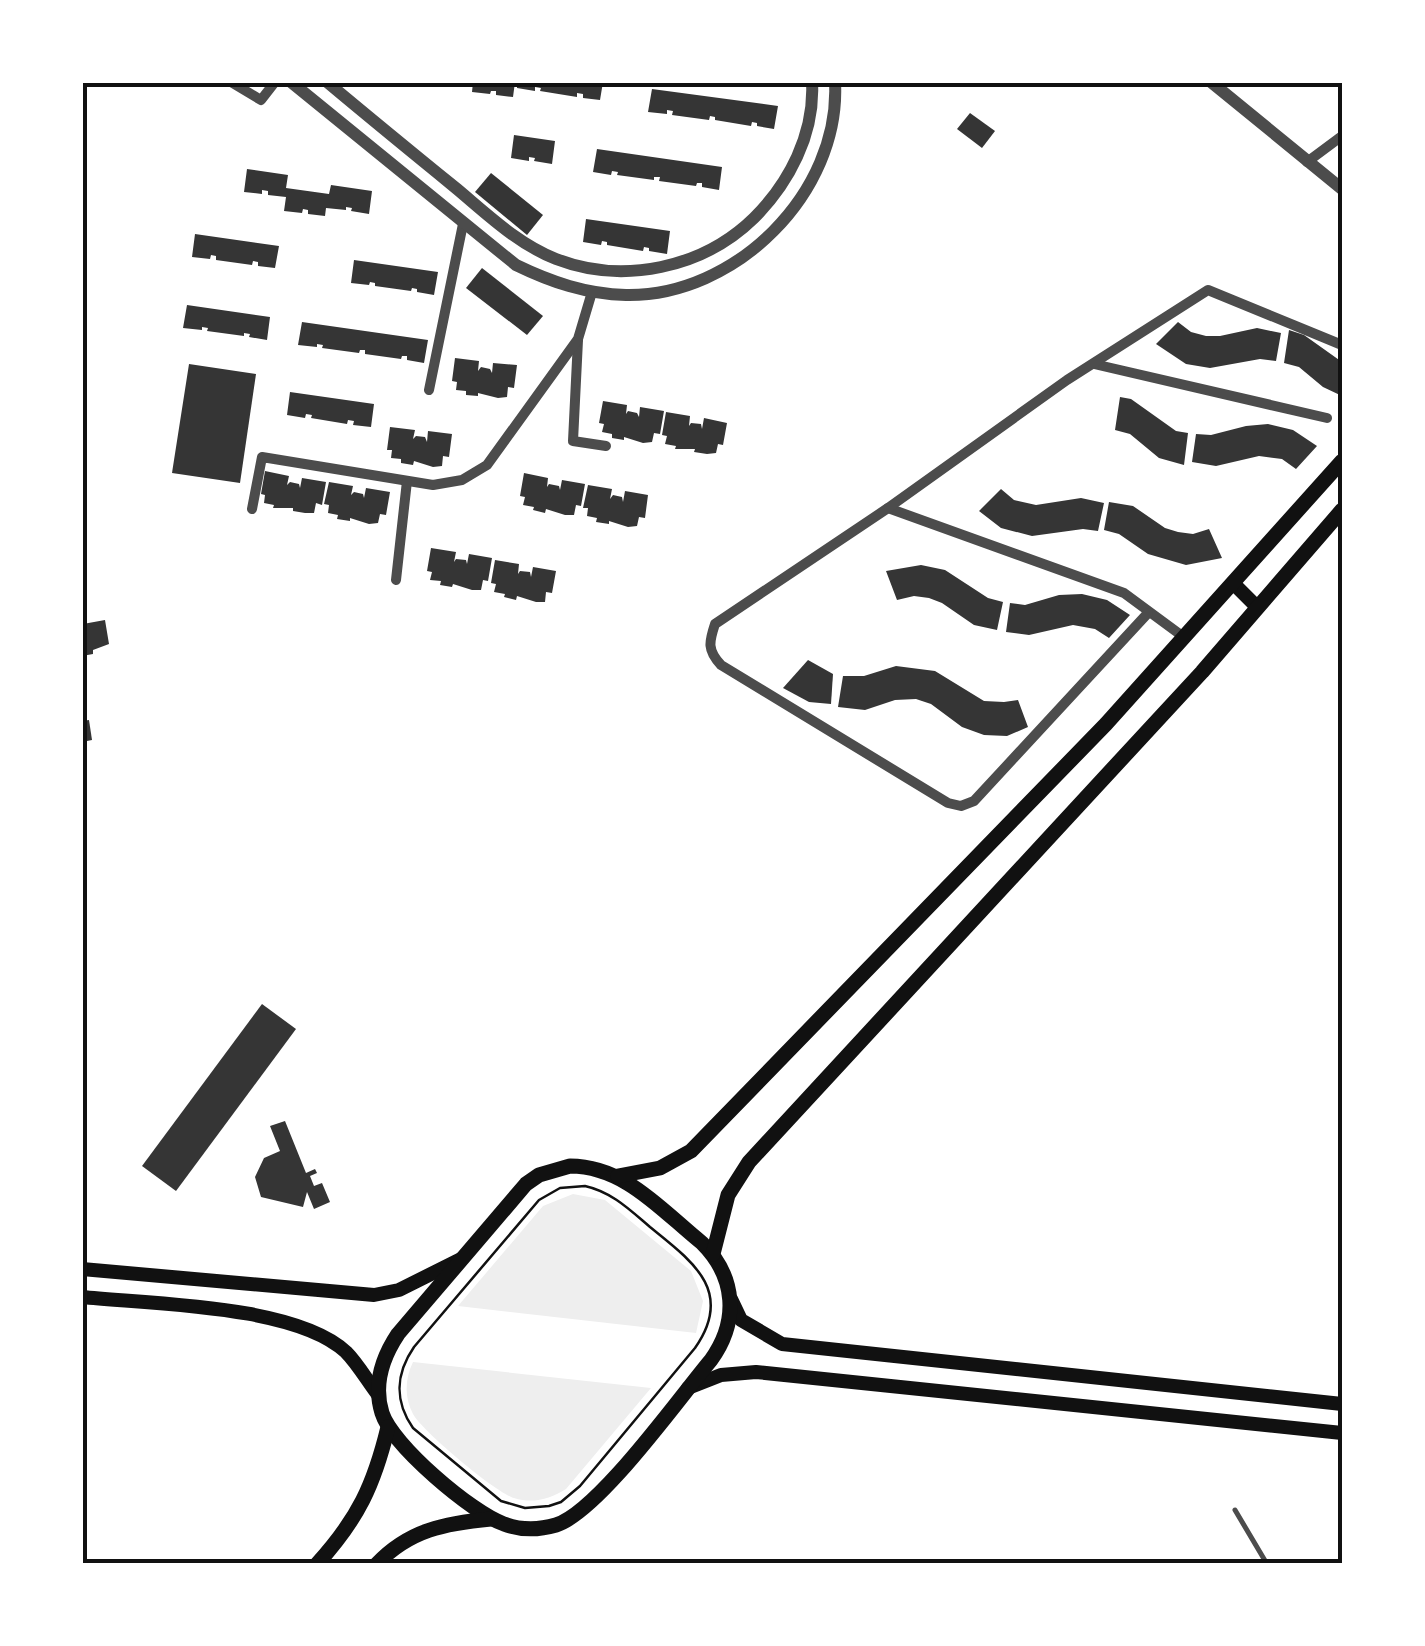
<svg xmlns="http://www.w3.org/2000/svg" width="1425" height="1646" font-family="'PT Sans Narrow',sans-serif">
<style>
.green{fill:#eee}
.building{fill:#353535}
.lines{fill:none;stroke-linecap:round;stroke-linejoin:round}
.path{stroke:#111;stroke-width:2.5}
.service{stroke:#4c4c4c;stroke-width:5}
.minor{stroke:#4c4c4c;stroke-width:10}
.tertiary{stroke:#4c4c4c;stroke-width:12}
.secondary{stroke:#111;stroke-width:14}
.primary{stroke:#111;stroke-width:15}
.neatline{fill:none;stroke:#111;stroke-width:4}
</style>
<rect width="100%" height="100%" fill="#fff"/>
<g class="green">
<path d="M573 1194 605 1200 691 1271 703 1301 696 1333 458 1306 543 1206Z"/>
<path d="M413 1362 651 1388 566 1489C550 1499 533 1504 514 1498 496 1493 422 1431 413 1414 404 1397 405 1379 413 1362Z"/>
</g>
<g class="building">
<path d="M473 82H515L513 97 496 95V91H491L490 94 472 92Z"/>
<path d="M517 82H603L600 100 583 98V94L577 93V97L540 91 541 88 535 87V91L517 88Z"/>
<path d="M652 89 778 106 774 129 757 126V123L752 122 751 126 715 120V117L710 116 709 120 672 115 673 111 667 110V114L648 112Z"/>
<path d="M970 113 995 131 982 148 957 129Z"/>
<path d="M514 135 555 141 552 164 534 161 535 158 529 157V161L511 158Z"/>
<path d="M597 149 722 167 719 190 702 187V183H697L696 186 659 181 660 177H654V180L617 175 618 172 612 171 611 175 593 172Z"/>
<path d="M247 169 288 175 286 188 329 194 331 185 372 191 369 214 351 211 352 208 346 207V210L326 208 325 216 308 214V210L303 209 302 213 284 211 286 197 268 195V191L262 190V194L244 192Z"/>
<path d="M491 173 543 215 527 235 475 192Z"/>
<path d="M586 219 670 231 667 254 649 251V248L644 247 643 251 607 245V242L602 241 601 245 583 242Z"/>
<path d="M195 234 279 246 275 268 258 266V262L253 261 252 265 216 260V256L211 255 210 259 192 257Z"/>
<path d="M354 260 438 272 434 295 417 292V289L412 288 411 291 375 286V283L370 282 369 285 351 283Z"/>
<path d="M482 268 543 316 527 335 466 288Z"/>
<path d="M187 305 270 317 267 340 249 337 250 334 244 333V336L207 331 208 328 202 327V330L183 328Z"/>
<path d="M302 322 428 340 424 363 407 360V356H402L401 359 365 354V350H360L359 353 322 348 323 345 317 344V347L298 345Z"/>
<path d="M1178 322 1191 332 1206 336H1220L1257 328 1281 333 1276 361 1260 359 1210 368 1186 364 1156 344Z"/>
<path d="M1289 330 1304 335 1342 362V396L1323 387 1299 367 1284 363Z"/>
<path d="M455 358 479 361 478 371 481 367 490 369 492 373 493 363 517 365 514 388 508 387 507 397 498 398 478 393V396L466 395V391L456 390 457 382 452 381Z"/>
<path d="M189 364 256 374 240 483 172 473Z"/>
<path d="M290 392 374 404 371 427 353 425 354 421 348 420 347 424 311 418 312 415 306 414 305 418 287 415Z"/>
<path d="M1120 397 1131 399 1176 431 1188 433 1184 465 1159 458 1130 434 1115 430Z"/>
<path d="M603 401 627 405 626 414 628 411 637 413 639 417 640 407 664 411 660 434 654 433 652 442 643 443 624 437V440L612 438V434L602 432 604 424 599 423Z"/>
<path d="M666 412 690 416 689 426 691 423 701 424 702 429 704 418 727 423 723 445 718 444 716 453 707 454 694 452 695 449H675L676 446 665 444 667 436 662 435Z"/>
<path d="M1268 424 1293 430 1317 446 1296 469 1282 459 1259 456 1216 466 1192 462 1196 434 1211 435 1246 426Z"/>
<path d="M390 427 415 430 413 439 416 436 425 437 427 442 428 431 452 434 449 457 443 456 442 466 433 467 414 461 413 465 401 463V459L391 458 392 450H387Z"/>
<path d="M265 471 289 476 287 485 290 482 299 484 300 488 302 478 326 482 322 505 316 503 314 513H305L293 511V508H273L274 505 264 503 265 495 261 494Z"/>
<path d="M524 473 548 478 547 487 549 484 559 486 560 490 562 480 585 484 581 506 576 505 574 515H565L546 509 545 513 533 510 534 507 523 505 525 497 520 496Z"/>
<path d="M329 482 353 486 351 495 354 492 363 494 364 498 366 488 390 492 386 515 380 514 378 523 369 524 350 518V521L337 519 338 515 328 513 329 505 324 504Z"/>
<path d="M588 485 612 489 610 499 613 495 622 497 623 502 625 491 648 495 645 518 639 517 637 526 628 527 609 521V524L596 522 597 518 587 516 588 508H583Z"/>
<path d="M1001 489 1014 500 1036 505 1081 498 1104 503 1098 531 1083 529 1032 536 1001 528 979 511Z"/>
<path d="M1109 502 1133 506 1165 528 1178 532 1193 534 1209 529 1222 558 1186 565 1148 554 1119 534 1104 530Z"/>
<path d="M431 548 456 552 454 562 456 559 466 560 467 564 469 554 492 558 488 581 483 580 481 590H472L453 584 452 587 440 585 441 581 430 580 432 572 427 571Z"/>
<path d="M495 560 519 564 518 574 520 571 530 572 531 577 533 567 556 571 552 593 546 592 545 602H536L517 596 516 600 504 597 505 594 494 592 496 584 491 583Z"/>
<path d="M921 565 945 570 988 598 1003 602 997 630 974 625 942 603 929 598 914 596 897 600 886 571Z"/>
<path d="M1082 594 1107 600 1130 615 1109 638 1095 629 1073 625 1029 635 1006 632 1010 603 1025 605 1059 595Z"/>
<path d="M105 620 109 644 93 650V654L82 656 83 624Z"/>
<path d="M808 660 833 674 831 704 809 702 783 688Z"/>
<path d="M896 666 935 671 984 701 1004 702 1018 700 1028 727 1007 736 984 735 962 727 931 704 916 699 895 700 865 710 838 707 843 676H864Z"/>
<path d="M89 720 92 740 82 742V721Z"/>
<path d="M262 1004 296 1029 176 1191 142 1166Z"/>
<path d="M285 1121 306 1173 315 1169 317 1173 310 1176 314 1186 322 1183 330 1202 314 1209 307 1192 303 1207 261 1197 255 1177 264 1158 280 1151 270 1126Z"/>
</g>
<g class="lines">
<path class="path" d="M585 1186C612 1192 630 1210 650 1227 692 1261 735 1291 695 1348L580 1486 561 1502 549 1506 525 1508 501 1501 413 1428C394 1401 396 1373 414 1347L539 1200 560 1188Z"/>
<path class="service" d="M1235 1510 1267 1564"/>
<g class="minor">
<path d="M231 82 261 100 275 82"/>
<path d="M1307 162 1342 136"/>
<path d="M578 340 573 441 606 446"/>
<path d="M1094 364 1327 418"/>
<path d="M429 390 463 224"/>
<path d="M888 508 1124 593 1185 638"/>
<path d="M252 509 262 457 433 485 462 480 487 465 578 339 592 292"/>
<path d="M396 580 407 481"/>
<path d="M1148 613 974 801 961 806 948 803 721 665C707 650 709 642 715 624L888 508 1067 380 1208 290 1342 345"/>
</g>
<g class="tertiary">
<path d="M291 82 516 265C551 282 586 294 626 295 735 297 841 193 835 82"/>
<path d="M327 82C370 118 414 154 457 189 488 215 518 244 556 259 623 285 703 268 754 218 789 183 815 134 812 82"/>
<path d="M1211 82 1342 189"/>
</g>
<g class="secondary">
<path d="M1234 584 1257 607"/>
<path d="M82 1269 374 1295 399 1290 461 1259"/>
<path d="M82 1297C152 1304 296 1305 346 1352 358 1364 368 1382 379 1396"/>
<path d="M731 1299 741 1320 782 1344 1342 1404"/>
<path d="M688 1388 721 1375 756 1372 1342 1433"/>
</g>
<g class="primary">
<path d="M570 1166C625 1166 662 1211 702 1243 736 1277 739 1321 711 1360 679 1398 598 1512 556 1525 539 1530 520 1530 504 1524 472 1513 392 1445 382 1413 373 1384 382 1358 398 1334L526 1184 539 1175Z"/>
<path d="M618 1176 660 1168 691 1151 1106 724 1342 461"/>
<path d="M713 1254 728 1195 749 1162 1202 672 1342 510"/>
<path d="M317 1564C358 1519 374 1485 388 1427"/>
<path d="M377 1564C409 1530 446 1523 491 1519"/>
</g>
</g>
<rect width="1425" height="1646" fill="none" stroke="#ffffff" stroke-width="170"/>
<rect x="85" y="85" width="1255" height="1476" class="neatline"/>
</svg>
